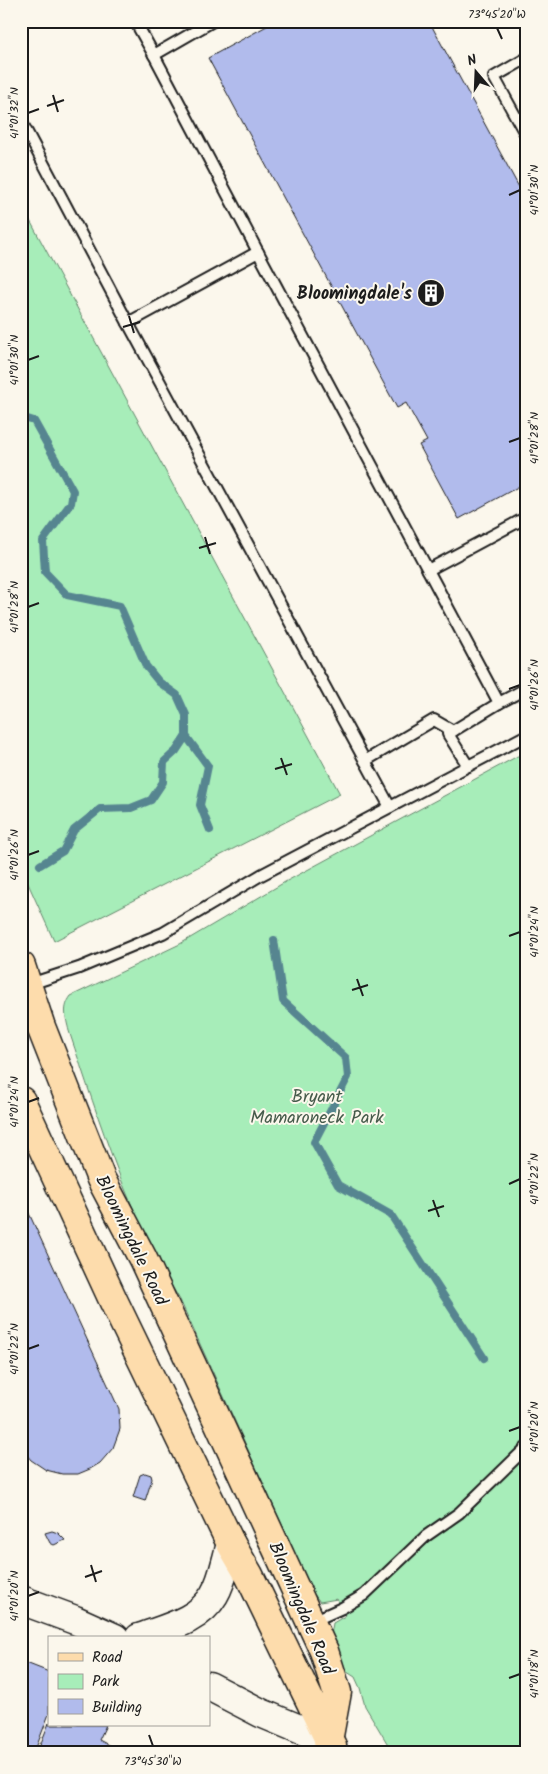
<svg xmlns="http://www.w3.org/2000/svg" width="548" height="1774" font-family="Kalam,sans-serif">
<style>
.green{fill:#a7edb9;stroke:#62846a}
.lines{fill:none;stroke-linecap:round;stroke-linejoin:round}
.stream{stroke:#578590;stroke-width:8}
.building{fill:#b1bbec;stroke:#1c1c1c}
.service-casing{stroke:#1c1c1c;stroke-width:14}
.secondary-casing{stroke:#1c1c1c;stroke-width:31}
.primary-casing{stroke:#1c1c1c;stroke-width:31}
.service{stroke:#fbf7ec;stroke-width:10}
.secondary{stroke:#fbf7ec;stroke-width:28}
.primary{stroke:#fddcac;stroke-width:28}
.ticks{fill:none;stroke:#1c1c1c;stroke-width:2}
.labels{text-anchor:middle;stroke-width:4;stroke-linejoin:round;paint-order:stroke}
.poi-label{font-size:18px;font-weight:bold;fill:#1c1c1c;stroke:#fbf7ec;text-anchor:end}
.park-label{font-size:18px;fill:#465b4b;stroke:#fbf7ec}
.street-label{font-size:18px;fill:#1c1c1c;stroke:#fbf7ec}
.neatline{fill:none;stroke:#1c1c1c;stroke-width:2}
.ticks-label{font-size:12px;text-anchor:middle;fill:#1c1c1c}
</style>
<rect width="100%" height="100%" fill="#fbf7ec"/>
<filter id="ink" filterUnits="userSpaceOnUse"><feTurbulence type="fractalNoise" baseFrequency=".02" numOctaves="2"/><feDisplacementMap in="SourceGraphic" scale="10" xChannelSelector="R" yChannelSelector="G"/><feConvolveMatrix kernelMatrix="1 2 1 2 8 2 1 2 1" color-interpolation-filters="sRGB"/></filter>
<g filter="url(#ink)">
<g class="green">
<path d="M21 204 340 794 54 941 21 868Z"/>
<path d="M527 751V1753H393L365 1706 360 1688 355 1677 344 1670 331 1635 333 1623 345 1616 337 1599 320 1602 313 1593 180 1300C129 1217 100 1123 69 1031 66 1018 62 1008 71 996L180 944 285 882Z"/>
</g>
<g class="lines">
<g class="stream">
<path d="M21 417 34 421 73 491 71 503 43 541 45 572 67 595 120 606 146 666 159 682 177 695 186 715V736L176 751 164 762 163 782 151 800 131 808 100 809 74 830 63 851 40 865"/>
<path d="M186 736 208 766 200 805 210 830"/>
<path d="M274 940 283 1001 346 1058 348 1077 314 1142 338 1185 391 1215 484 1358"/>
</g>
</g>
<g class="building">
<path d="M276 21H429L527 202V482L459 519 419 445 427 441 406 403 397 408 208 58Z"/>
<path d="M21 1196 119 1409 120 1429 113 1448 100 1463 90 1469 78 1474H62L46 1470 31 1460 21 1448Z"/>
<path d="M145 1473 151 1475 152 1479 145 1501 133 1497 140 1475Z"/>
<path d="M52 1531 58 1533 65 1540 54 1545 50 1543 45 1533Z"/>
<path d="M21 1661 49 1672V1714L34 1753H21Z"/>
<path d="M49 1723V1725H106L99 1740 116 1749 118 1753H37Z"/>
</g>
<g class="lines">
<g class="service-casing">
<g id="service">
<path d="M135 21 154 55 213 21"/>
<path d="M154 55 258 252"/>
<path d="M527 58 494 77 527 137"/>
<path d="M21 121 128 323 390 807"/>
<path d="M128 323 258 252 499 703 448 734 468 766"/>
<path d="M428 570 527 517"/>
<path d="M499 703 527 688"/>
<path d="M365 761 434 720 453 731"/>
<path d="M27 985 79 968 163 933 261 875 527 735"/>
<path d="M313 1621 342 1608 364 1595 426 1536 459 1513 527 1447"/>
</g>
</g>
<g class="secondary-casing">
<g id="secondary">
<path d="M21 1600 75 1620 115 1638"/>
<path d="M139 1638C166 1628 199 1621 214 1595 223 1580 226 1560 231 1544"/>
<path d="M209 1686 261 1713 328 1741"/>
</g>
</g>
<g class="primary-casing">
<g id="primary">
<path d="M21 966 41 1027 101 1179 143 1259 324 1651 337 1692 328 1741"/>
<path d="M21 1101 114 1302 231 1544 249 1575 332 1746"/>
</g>
</g>
<use href="#service" class="service"/>
<use href="#secondary" class="secondary"/>
<use href="#primary" class="primary"/>
</g>
</g>
<path class="ticks" d="M497 28 502 39M53 95 58 112M47 106 64 100M28 113 39 109M509 195 520 190M129 316 134 333M123 327 140 322M28 360 39 356M509 442 520 438M205 537 210 554M199 548 216 543M28 607 39 603M509 689 520 685M281 758 287 775M275 769 292 764M28 855 39 851M509 936 520 932M357 979 363 996M352 990 368 985M28 1102 39 1098M509 1184 520 1179M433 1200 439 1217M428 1211 444 1206M28 1349 39 1345M509 1431 520 1427M91 1565 96 1582M85 1577 102 1571M28 1596 39 1592M509 1678 520 1674M149 1735 153 1746"/>
<defs>
<g id="building-disc" transform="scale(1.4375)"><circle r="9.5" fill="#1c1c1c" stroke="#fbf7ec"/><path d="M-4-6H4V6H1V3H-1V6H-4ZM-2.5-4.3h1.7v1.8h-1.7ZM.8-4.3h1.7v1.8H.8ZM-2.5-1h1.7V.8h-1.7ZM.8-1h1.7V.8H.8Z" fill="#fff"/></g>
</defs>
<g fill-rule="evenodd">
<use href="#building-disc" x="431" y="293"/>
</g>
<g class="labels">
<g class="poi-label">
<text x="412" y="299">Bloomingdale's</text>
</g>
<g class="park-label">
<text x="317" y="1102">Bryant<tspan x="317" dy="21">Mamaroneck Park</tspan></text>
</g>
<g class="street-label">
<text transform="translate(132 1240) rotate(64)" y="6">Bloomingdale Road</text>
<text transform="translate(302 1608) rotate(67)" y="6">Bloomingdale Road</text>
</g>
</g>
<rect width="548" height="1774" fill="none" stroke="#fbf7ec" stroke-width="55"/>
<rect x="48" y="1636" width="162" height="90" fill="#fbf7ec" stroke="#a29f99"/>
<rect x="58" y="1653" width="25" height="8" fill="#fddcac" stroke="#a29f99"/>
<text x="92" y="1662" font-size="15" fill="#1c1c1c">Road</text>
<rect x="58" y="1674" width="25" height="15" fill="#a7edb9" stroke="#a29f99"/>
<text x="92" y="1686" font-size="15" fill="#1c1c1c">Park</text>
<rect x="58" y="1699" width="25" height="15" fill="#b1bbec" stroke="#a29f99"/>
<text x="92" y="1712" font-size="15" fill="#1c1c1c">Building</text>
<g transform="translate(476 72) rotate(341)" stroke="#fbf7ec" stroke-width="4" paint-order="stroke">
<path d="M0-4L9 19L0 12L-9 19Z" fill="#1c1c1c"/>
<text y="-8" font-size="14" font-weight="bold" text-anchor="middle" fill="#1c1c1c">N</text>
</g>
<rect x="28" y="28" width="492" height="1718" class="neatline"/>
<g class="ticks-label">
<text x="497" y="18">73°45'20"W</text>
<text transform="translate(14 113) rotate(-90)" y="4">41°01'32"N</text>
<text transform="translate(534 190) rotate(-90)" y="4">41°01'30"N</text>
<text transform="translate(14 360) rotate(-90)" y="4">41°01'30"N</text>
<text transform="translate(534 438) rotate(-90)" y="4">41°01'28"N</text>
<text transform="translate(14 607) rotate(-90)" y="4">41°01'28"N</text>
<text transform="translate(534 685) rotate(-90)" y="4">41°01'26"N</text>
<text transform="translate(14 855) rotate(-90)" y="4">41°01'26"N</text>
<text transform="translate(534 932) rotate(-90)" y="4">41°01'24"N</text>
<text transform="translate(14 1102) rotate(-90)" y="4">41°01'24"N</text>
<text transform="translate(534 1179) rotate(-90)" y="4">41°01'22"N</text>
<text transform="translate(14 1349) rotate(-90)" y="4">41°01'22"N</text>
<text transform="translate(534 1427) rotate(-90)" y="4">41°01'20"N</text>
<text transform="translate(14 1596) rotate(-90)" y="4">41°01'20"N</text>
<text transform="translate(534 1674) rotate(-90)" y="4">41°01'18"N</text>
<text x="153" y="1765">73°45'30"W</text>
</g>
</svg>
